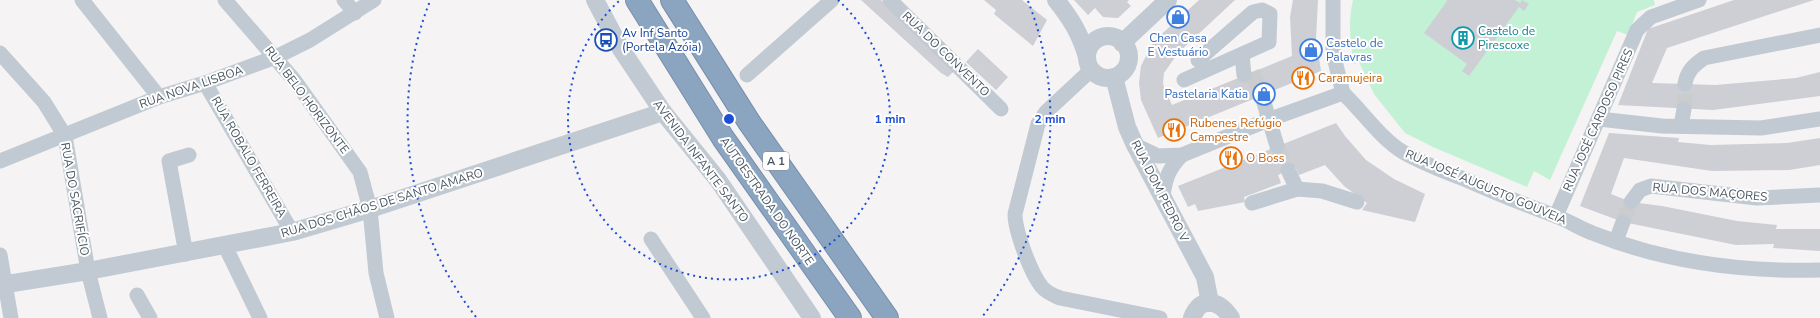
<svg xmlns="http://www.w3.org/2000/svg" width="1820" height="318" font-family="'Nunito Sans',sans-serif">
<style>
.green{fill:#c3f1d5}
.building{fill:#cdcfd5}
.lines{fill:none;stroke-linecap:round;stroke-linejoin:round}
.minor-tunnel{stroke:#caccce;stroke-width:15;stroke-dasharray:15 8;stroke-linecap:butt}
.motorway-casing{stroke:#7690ad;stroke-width:24}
.minor{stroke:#c1cad2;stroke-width:15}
.tertiary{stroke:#c1cad2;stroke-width:18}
.motorway{stroke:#8ba5c1;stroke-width:22}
.ring{fill:none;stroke:#1d4ed8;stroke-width:2;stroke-dasharray:2 4}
.labels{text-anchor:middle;stroke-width:4;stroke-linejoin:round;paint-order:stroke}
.shield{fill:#fff;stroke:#808990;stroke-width:1}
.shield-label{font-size:11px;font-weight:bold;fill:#4a5661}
.culture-label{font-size:12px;fill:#0d838f;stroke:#fff;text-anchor:start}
.transit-label{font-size:12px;fill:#164399;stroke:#fff;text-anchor:start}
.shop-label{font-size:12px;fill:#366cbe;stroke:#fff}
.street-label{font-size:12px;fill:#4a5661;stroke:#fff}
.food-label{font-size:12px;fill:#c56008;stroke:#fff;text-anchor:start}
.centre{fill:#1d4ed8;stroke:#fff;stroke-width:2}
.ring-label{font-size:12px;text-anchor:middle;font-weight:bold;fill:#1d4ed8;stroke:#fff;stroke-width:4;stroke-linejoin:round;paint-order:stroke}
</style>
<rect width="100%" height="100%" fill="#f5f3f3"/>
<path class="green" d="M1353 0H1654L1655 5 1637 12 1628 35 1617 31 1550 180 1534 171 1527 187 1433 147 1405 133 1374 94 1359 62 1354 64C1350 43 1348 21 1353 0Z"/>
<g class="building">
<path d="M861 0H881L956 69 948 77 941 73Z"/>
<path d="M984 0H1022L1047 20 1033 46 994 14 996 10Z"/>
<path d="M1074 0H1129L1127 2 1131 6 1118 18 1103 17 1095 8 1088 15Z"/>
<path d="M1199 0H1235L1178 53 1164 73 1163 83 1166 97 1168 96 1172 105 1292 56 1290 17 1293 0H1318L1316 39 1321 71 1158 138 1141 100 1139 83 1141 66 1153 42Z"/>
<path d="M1446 0H1515L1520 3 1522 0 1529 4 1524 11 1519 7 1469 76 1462 71 1467 64 1424 33 1447 1Z"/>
<path d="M1734 0H1814L1667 48 1652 83 1715 85 1796 78 1820 72V96L1713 110 1618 105 1648 29Z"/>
<path d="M978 49 1008 77 996 90 966 62Z"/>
<path d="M1336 123 1345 136 1366 160 1394 179 1425 194 1415 222 1362 210 1367 203 1344 186 1325 165 1299 175 1295 167 1278 175 1281 183 1244 197 1245 202 1198 211 1195 204 1188 207 1178 186Z"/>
<path d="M1609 133 1679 138 1678 142 1710 145 1787 143 1820 138V165L1789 170 1712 171 1624 158 1611 194 1631 202 1662 206 1737 221 1777 225 1776 229H1820V251L1773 248 1774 244 1736 245 1623 222 1580 206Z"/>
</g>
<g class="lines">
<g class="minor-tunnel">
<path d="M1252 72 1262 96"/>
<path d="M1684 109 1685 84"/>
<path d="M1277 146 1288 170"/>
<path d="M1623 222 1631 202"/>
</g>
<g class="motorway-casing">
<g id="motorway">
<path d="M637 0 723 138 850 318"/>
<path d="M672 0 749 122 887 318"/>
</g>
</g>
<g class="minor">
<path d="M82 0 159 97"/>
<path d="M225 0 295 81 360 172 370 209 376 273 387 318"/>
<path d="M344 0 355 13"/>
<path d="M890 0 1001 109"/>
<path d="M1333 0V53L1343 93"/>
<path d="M0 53 44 102 65 136 88 271 100 318"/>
<path d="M1242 55 1244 75"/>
<path d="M1091 70 1046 112 1038 124 1015 214C1015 231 1031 274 1042 287 1047 293 1053 295 1060 298L1160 318"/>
<path d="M747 75 832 0"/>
<path d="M1184 80 1269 42 1270 14 1262 10 1253 12 1198 60"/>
<path d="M205 83 292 232"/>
<path d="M1685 84C1687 71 1694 65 1704 58L1820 35"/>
<path d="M1262 96 1277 146"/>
<path d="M1599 119 1662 126 1761 128 1820 119"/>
<path d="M1681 126 1684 109"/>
<path d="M1135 145 1158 156 1182 155 1268 120 1343 93C1362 111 1381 139 1403 152 1422 163 1443 171 1464 179 1493 192 1523 204 1553 215 1568 220 1580 229 1595 234 1665 262 1745 272 1820 270"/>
<path d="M0 161 159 97 205 83 276 57 310 40 374 0"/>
<path d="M1297 189 1322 191 1357 202"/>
<path d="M1163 196C1165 179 1169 168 1182 155"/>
<path d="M1631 202 1640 190 1651 186 1757 198 1820 195"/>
<path d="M1252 203 1297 189 1288 170"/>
<path d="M1556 216 1637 30 1651 17 1699 0"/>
<path d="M651 239 703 318"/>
<path d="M1616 241 1623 222"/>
<path d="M225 246 260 318"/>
<path d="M186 254 169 161 189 155"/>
<path d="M0 255 11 318"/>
<path d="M137 295 150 318"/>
</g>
<g class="tertiary">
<path d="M595 0 621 49 663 112 718 180 812 318"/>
<path d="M1056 0C1071 19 1080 33 1087 57"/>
<circle cx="1108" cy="57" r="21"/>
<path d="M1122 43 1168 0"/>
<path d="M1114 77 1127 127 1135 145 1205 277 1210 303"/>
<path d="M0 285 88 271 292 232 370 209 663 112"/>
<path d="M1192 318C1201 294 1220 301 1231 318"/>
</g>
<use href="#motorway" class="motorway"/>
</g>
<g class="ring">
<path d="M838 0A161 161 0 1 1 620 0"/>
<path d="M476 317A321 321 0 0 1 430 1M1028 1A321 321 0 0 1 982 317"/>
</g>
<defs>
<g id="shop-ring" transform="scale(1.15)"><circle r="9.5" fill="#fff" stroke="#3f7fe0" stroke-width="1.5"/><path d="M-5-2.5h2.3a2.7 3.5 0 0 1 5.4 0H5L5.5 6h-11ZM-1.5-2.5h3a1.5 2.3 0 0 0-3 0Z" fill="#3f7fe0"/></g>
<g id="building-ring" transform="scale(1.15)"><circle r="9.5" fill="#fff" stroke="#0f9aa8" stroke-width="1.5"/><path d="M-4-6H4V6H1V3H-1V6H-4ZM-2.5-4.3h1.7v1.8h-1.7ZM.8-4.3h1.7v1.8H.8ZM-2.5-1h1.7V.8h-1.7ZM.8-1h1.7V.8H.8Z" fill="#0f9aa8"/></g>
<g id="bus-ring" transform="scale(1.15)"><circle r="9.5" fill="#fff" stroke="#1a4fb4" stroke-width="1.5"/><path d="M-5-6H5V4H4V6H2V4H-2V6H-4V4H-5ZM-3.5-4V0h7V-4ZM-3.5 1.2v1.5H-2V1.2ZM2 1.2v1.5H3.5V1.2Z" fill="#1a4fb4"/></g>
<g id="restaurant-ring" transform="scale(1.15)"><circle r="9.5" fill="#fff" stroke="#e8710a" stroke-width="1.5"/><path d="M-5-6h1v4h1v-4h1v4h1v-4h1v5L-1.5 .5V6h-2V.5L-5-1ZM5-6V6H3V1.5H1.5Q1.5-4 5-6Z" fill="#e8710a"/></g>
</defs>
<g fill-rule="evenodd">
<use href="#shop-ring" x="1178" y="17"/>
<use href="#building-ring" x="1463" y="38"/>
<use href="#bus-ring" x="606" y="40"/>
<use href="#shop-ring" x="1311" y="50"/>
<use href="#restaurant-ring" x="1303" y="78"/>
<use href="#shop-ring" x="1264" y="94"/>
<use href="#restaurant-ring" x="1174" y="130"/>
<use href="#restaurant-ring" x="1231" y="158"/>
</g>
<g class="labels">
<rect class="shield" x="763" y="152" width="26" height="18" rx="3"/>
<g class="shield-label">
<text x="776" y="165">A 1</text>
</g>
<g class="culture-label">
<text x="1478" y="35">Castelo de<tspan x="1478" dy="14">Pirescoxe</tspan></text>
</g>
<g class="transit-label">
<text x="622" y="37">Av Inf Santo<tspan x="622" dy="14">(Portela Azóia)</tspan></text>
</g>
<g class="shop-label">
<text x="1178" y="42">Chen Casa<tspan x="1178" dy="14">E Vestuário</tspan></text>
<text x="1326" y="47" text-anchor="start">Castelo de<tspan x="1326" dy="14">Palavras</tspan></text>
<text x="1248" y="98" text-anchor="end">Pastelaria Katia</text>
</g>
<g class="street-label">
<text transform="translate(946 54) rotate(44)" y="4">RUA DO CONVENTO</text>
<text transform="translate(191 87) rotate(-19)" y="4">RUA NOVA LISBOA</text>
<text transform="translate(307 100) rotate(53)" y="4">RUA BELO HORIZONTE</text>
<text transform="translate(1598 120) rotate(-66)" y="4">RUA JOSÉ CARDOSO PIRES</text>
<text transform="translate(249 157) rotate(60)" y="4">RUA ROBALO FERREIRA</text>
<text transform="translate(701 161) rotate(53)" y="4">AVENIDA INFANTE SANTO</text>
<text transform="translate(1486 187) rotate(23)" y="4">RUA JOSÉ AUGUSTO GOUVEIA</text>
<text transform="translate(1160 191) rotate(63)" y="4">RUA DOM PEDRO V</text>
<text transform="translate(1710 192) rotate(5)" y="4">RUA DOS MAÇORES</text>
<text transform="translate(75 199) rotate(80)" y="4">RUA DO SACRIFÍCIO</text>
<text transform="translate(767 201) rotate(55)" y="4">AUTOESTRADA DO NORTE</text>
<text transform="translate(382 203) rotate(-17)" y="4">RUA DOS CHÃOS DE SANTO AMARO</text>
</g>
<g class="food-label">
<text x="1318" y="82">Caramujeira</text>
<text x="1190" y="127">Rubenes Refúgio<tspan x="1190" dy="14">Campestre</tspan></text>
<text x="1246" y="162">O Boss</text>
</g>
</g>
<circle cx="729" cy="119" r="6" class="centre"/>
<g class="ring-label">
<text x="890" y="123">1 min</text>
<text x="1050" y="123">2 min</text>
</g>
</svg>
